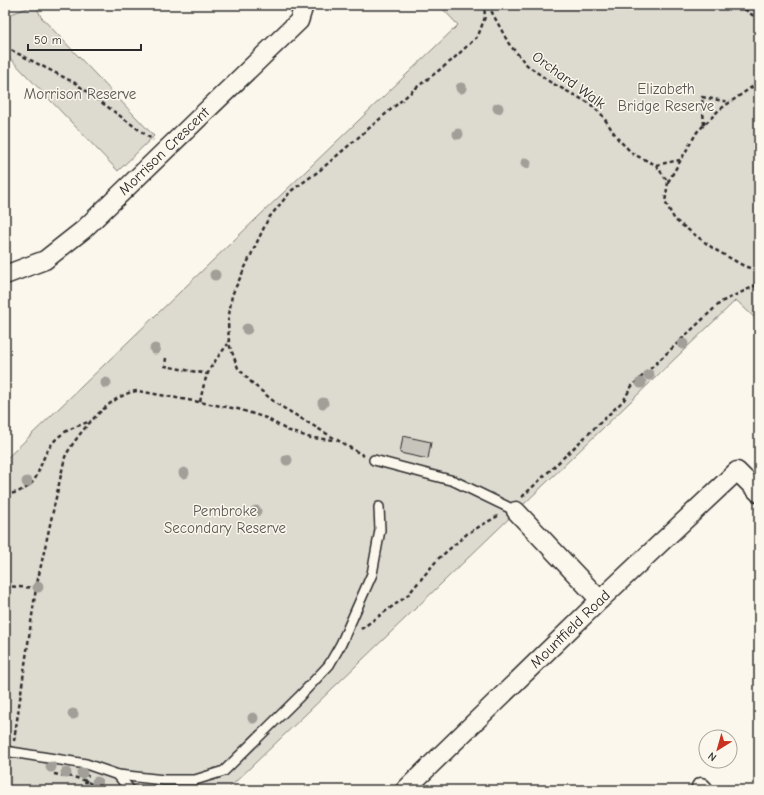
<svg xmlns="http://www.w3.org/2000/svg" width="764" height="795" font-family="'Comic Neue',sans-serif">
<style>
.green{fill:#dddad0;stroke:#84827e}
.building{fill:#c7c4bc;stroke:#2b2b2b}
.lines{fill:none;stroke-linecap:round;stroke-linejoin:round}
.lane-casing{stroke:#2b2b2b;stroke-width:12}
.street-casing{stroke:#2b2b2b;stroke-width:21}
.path{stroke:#2b2b2b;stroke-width:2.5;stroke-dasharray:4 3;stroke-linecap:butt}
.lane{stroke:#fbf7ec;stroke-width:9}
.street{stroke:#fbf7ec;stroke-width:18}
.tree{fill:#a19f98}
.labels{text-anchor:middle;stroke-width:3;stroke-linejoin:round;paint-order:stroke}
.street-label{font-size:15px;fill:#2b2b2b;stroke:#fbf7ec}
.park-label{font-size:15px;fill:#585754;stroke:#fbf7ec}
</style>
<rect width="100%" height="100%" fill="#fbf7ec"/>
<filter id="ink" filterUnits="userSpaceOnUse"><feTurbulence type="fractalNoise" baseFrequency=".025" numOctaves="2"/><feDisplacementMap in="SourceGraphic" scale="8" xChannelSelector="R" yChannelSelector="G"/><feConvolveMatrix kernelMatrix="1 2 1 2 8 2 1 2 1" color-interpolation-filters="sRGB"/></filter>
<g filter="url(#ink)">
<g class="green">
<path d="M36 5 41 17 154 136 118 171 5 53V16Z"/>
<path d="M439 5H759V322L736 300 227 790H5V460L458 25Z"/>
</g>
<path class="building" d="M403 436 431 442 428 459 400 453Z"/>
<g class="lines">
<g class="lane-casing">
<g id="lane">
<path d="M374 460 454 481 516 511"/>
<path d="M5 751 86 764 118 775 130 790"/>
<path d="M118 775 164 780H195L224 771 299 697 329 665 341 644 372 574 380 530 379 507"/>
</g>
</g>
<g class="street-casing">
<g id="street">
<path d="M5 275 45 260 83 230 299 21 304 5"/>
<path d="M516 511 600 600"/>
<path d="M701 787 704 790"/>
<path d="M405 790 600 600 737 471 759 493"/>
</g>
</g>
<g class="path">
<path d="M488 5 509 44 527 65 550 82 589 103 602 115 618 139 633 154 656 165 668 182 665 202 675 220 714 249 744 266 759 271"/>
<path d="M739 5 759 20"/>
<path d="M5 47 75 83 153 140"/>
<path d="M704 125 702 97 730 102"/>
<path d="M656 165 680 160"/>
<path d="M668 182 697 132 719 110 759 82"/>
<path d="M166 358 165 366 207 374"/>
<path d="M200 402C206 372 209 368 228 344"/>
<path d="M364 456 277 404 253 384 238 368 229 344 228 322 232 295 268 219 291 191 319 171 416 88 451 61 478 36 485 17 484 5"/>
<path d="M5 495C45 488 33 469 52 444 61 431 77 426 91 421"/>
<path d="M522 497 624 400 631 387 721 302 759 284"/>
<path d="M5 586 36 588"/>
<path d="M361 629 407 596 438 559 468 533 498 516"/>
<path d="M14 741 36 588 65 457C76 435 112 392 138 391L238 409 266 418 287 430 311 438 335 440"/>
<path d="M54 774C70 777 87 777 98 790"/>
<path d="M83 790 88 775"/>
</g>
<use href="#lane" class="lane"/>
<use href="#street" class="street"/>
</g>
<g class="tree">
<circle cx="461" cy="88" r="5.5"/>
<circle cx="498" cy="108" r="5.5"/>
<circle cx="458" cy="134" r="5.5"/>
<circle cx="526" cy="163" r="5.5"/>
<circle cx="215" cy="275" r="5.5"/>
<circle cx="247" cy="329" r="5.5"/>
<circle cx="683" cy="344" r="5.5"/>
<circle cx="155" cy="349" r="5.5"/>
<circle cx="649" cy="375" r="5.5"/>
<circle cx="106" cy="383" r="5.5"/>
<circle cx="641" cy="383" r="5.5"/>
<circle cx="323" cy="403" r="5.5"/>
<circle cx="287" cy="460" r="5.5"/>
<circle cx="184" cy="473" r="5.5"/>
<circle cx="27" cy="482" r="5.5"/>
<circle cx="256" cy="511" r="5.5"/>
<circle cx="38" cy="587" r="5.5"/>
<circle cx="73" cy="714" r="5.5"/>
<circle cx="253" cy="718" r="5.5"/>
<circle cx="51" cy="767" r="5.5"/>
<circle cx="66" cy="773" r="5.5"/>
<circle cx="82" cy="773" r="5.5"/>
<circle cx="97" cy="782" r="5.5"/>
</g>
</g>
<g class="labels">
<g class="street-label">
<text transform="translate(569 80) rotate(36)" y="5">Orchard Walk</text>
<text transform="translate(164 151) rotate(-44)" y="5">Morrison Crescent</text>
<text transform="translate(570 629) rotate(-44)" y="5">Mountfield Road</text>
</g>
<g class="park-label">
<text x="666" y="94">Elizabeth<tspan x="666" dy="17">Bridge Reserve</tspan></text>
<text x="80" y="99">Morrison Reserve</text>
<text x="225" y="516">Pembroke<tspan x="225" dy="17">Secondary Reserve</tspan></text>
</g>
</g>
<rect width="764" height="795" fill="none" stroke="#fbf7ec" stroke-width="20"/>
<rect x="10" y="10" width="744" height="775" fill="none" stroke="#2b2b2b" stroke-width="1.5" filter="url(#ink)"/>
<g transform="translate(718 749) rotate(217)"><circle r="19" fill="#fbf7ec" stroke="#a8a59f"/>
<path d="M0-3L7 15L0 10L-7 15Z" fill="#c8321e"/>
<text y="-6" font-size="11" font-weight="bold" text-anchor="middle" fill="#2b2b2b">N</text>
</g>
<path d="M28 44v6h113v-6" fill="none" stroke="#2b2b2b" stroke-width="2"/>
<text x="34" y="44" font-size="12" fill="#2b2b2b" stroke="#fbf7ec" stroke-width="3" paint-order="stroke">50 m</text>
</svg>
